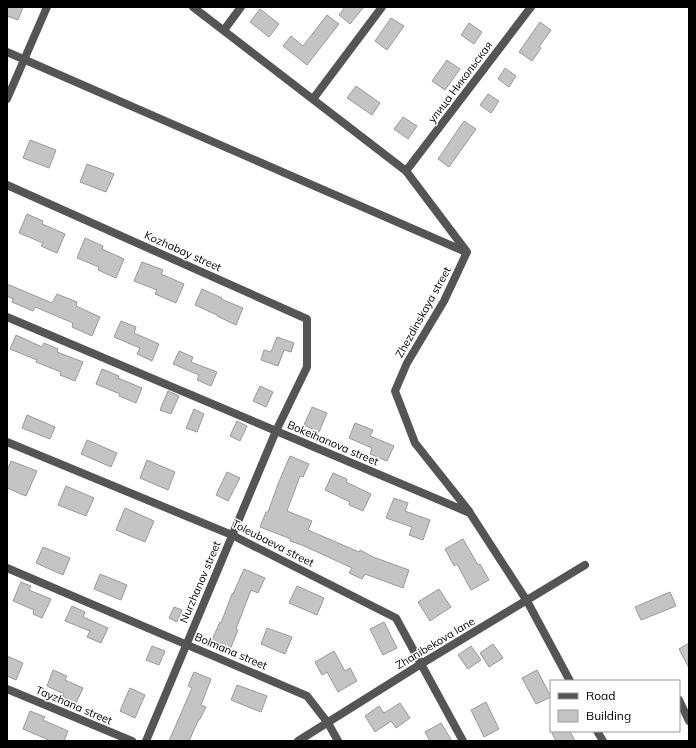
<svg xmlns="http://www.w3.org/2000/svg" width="696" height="748" font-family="Mulish,sans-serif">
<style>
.building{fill:#c4c4c4;stroke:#999}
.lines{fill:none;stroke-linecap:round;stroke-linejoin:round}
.minor{stroke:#555;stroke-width:8}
.tertiary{stroke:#555;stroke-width:8}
.labels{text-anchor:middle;stroke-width:3;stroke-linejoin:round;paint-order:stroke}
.street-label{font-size:11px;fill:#000;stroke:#fff}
</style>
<rect width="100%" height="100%" fill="#fff"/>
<g class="building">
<path d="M7 7H23L18 20 7 16Z"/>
<path d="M345 7H364L350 24 339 15Z"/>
<path d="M260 9 279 24 269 37 250 22Z"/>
<path d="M327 15 339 24 307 65 283 46 291 36 303 46Z"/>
<path d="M391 18 404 26 387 50 375 41Z"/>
<path d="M540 22 551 30 539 47 541 48 532 61 519 52Z"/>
<path d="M469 23 482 32 474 44 461 35Z"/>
<path d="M447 60 460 69 445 90 432 81Z"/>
<path d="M505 68 516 76 509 87 498 79Z"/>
<path d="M356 86 380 103 372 115 347 98Z"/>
<path d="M488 94 499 101 491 113 480 105Z"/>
<path d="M403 117 417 126 408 139 394 129Z"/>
<path d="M464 121 476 129 449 167 438 159Z"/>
<path d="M30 140 56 150 49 168 23 158Z"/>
<path d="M87 164 114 174 106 192 80 182Z"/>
<path d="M27 214 43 221 42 224 65 234 57 253 41 246 43 243 19 233Z"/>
<path d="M85 238 103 246 102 249 124 259 116 278 98 270 99 267 77 258Z"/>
<path d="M142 262 163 270 161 274 184 284 176 303 155 294 157 290 134 281Z"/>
<path d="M7 284 52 303 57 294 77 302 76 306 100 317 92 336 72 327 73 323 35 307 33 311 12 302 13 299 7 296Z"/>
<path d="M202 289 222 298 221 299 243 308 236 325 217 316V315L195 305Z"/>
<path d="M121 321 136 327 134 333 159 344 152 361 137 354 140 348 114 337Z"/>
<path d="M16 335 42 347 44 343 58 349 57 352 83 362 75 381 60 375 61 372 36 362 37 360 10 349Z"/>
<path d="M277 337 294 343 291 352 284 350 278 366 261 360 264 350 271 352Z"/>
<path d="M179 351 193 357 191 362 217 372 211 386 197 380 199 375 173 364Z"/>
<path d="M102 369 119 376 118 378 142 388 136 403 119 396 120 394 96 384Z"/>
<path d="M260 386 273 392 266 407 253 401Z"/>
<path d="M168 391 179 396 171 414 160 410Z"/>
<path d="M312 407 327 413 319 432 304 425Z"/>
<path d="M194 409 204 414 197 432 186 428Z"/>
<path d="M27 415 55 427 50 439 22 428Z"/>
<path d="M237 421 247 426 240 441 230 436Z"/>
<path d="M355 423 373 430 370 436 394 446 387 461 370 454 372 448 349 438Z"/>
<path d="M87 440 117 453 111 467 81 454Z"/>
<path d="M290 456 309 464 303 477 300 476 287 511 312 521 308 530 359 552 360 550 373 557 409 570 403 588 365 574 362 579 349 573 352 568 302 545 290 541 291 539 260 527 266 512H268L278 484Z"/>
<path d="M147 460 175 472 168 490 140 478Z"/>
<path d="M11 461 37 471 26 496 7 488V471Z"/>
<path d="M227 472 240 478 228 501 216 495Z"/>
<path d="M333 473 347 479 346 482 371 494 363 511 349 505 350 502 325 490Z"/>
<path d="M66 486 94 498 86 516 58 505Z"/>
<path d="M394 498 408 503 405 511 430 520 423 540 409 535 412 527 386 518Z"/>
<path d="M125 508 154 521 145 542 116 530Z"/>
<path d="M463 539 478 565 480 564 489 580 471 590 457 564 454 566 445 549Z"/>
<path d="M43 547 70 558 63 575 36 563Z"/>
<path d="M244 569 265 578 258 593 251 590 236 629 238 630 229 652 210 644 220 622 221 623 232 594H233Z"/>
<path d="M100 574 127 585 121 600 94 589Z"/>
<path d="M21 582 31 586 29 590 51 599 42 618 33 614 34 610 13 601Z"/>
<path d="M297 586 324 598 317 615 289 603Z"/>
<path d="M439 589 451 607 430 621 418 602Z"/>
<path d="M670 592 676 606 641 620 635 607Z"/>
<path d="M72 606 85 612 83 617 108 628 101 643 87 637 90 631 65 621Z"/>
<path d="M174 607 182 610 177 622 169 618Z"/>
<path d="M384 622 397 648 383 655 370 629Z"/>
<path d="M267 628 292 637 285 654 261 644Z"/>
<path d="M689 643V668L679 649Z"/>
<path d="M493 644 503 658 489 667 480 653Z"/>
<path d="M152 646 165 651 159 665 146 660Z"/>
<path d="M471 646 481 660 468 669 458 655Z"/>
<path d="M334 651 345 671 350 668 357 681 338 692 327 672 322 675 315 662Z"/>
<path d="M7 656 23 663 16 680 7 676Z"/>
<path d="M53 670 67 676 65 680 83 688 76 703 63 697 64 694 47 686Z"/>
<path d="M537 670 551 697 536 704 522 678Z"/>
<path d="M194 672 211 679 201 705 206 707 200 719H199L189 741H169L192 688 188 686Z"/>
<path d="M237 685 267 696 261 712 231 700Z"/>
<path d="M130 688 145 695 135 718 120 711Z"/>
<path d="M486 702 499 729 484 737 471 710Z"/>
<path d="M400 703 410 718 396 728 391 721 375 732 365 716 379 706 384 713Z"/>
<path d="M30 711 45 717 43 720 68 731 64 741H51L23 729Z"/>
<path d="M441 723 452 741H430L425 732Z"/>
<path d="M551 731H570L575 741H556Z"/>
</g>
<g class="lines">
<g class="minor">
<path d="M193 7 406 171 467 252 444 301 407 363 395 391 415 443 469 511"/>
<path d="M224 30 241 7"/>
<path d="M7 52 466 252"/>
<path d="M313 99 382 7"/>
<path d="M406 171 531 7"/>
<path d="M7 185 307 319V367L276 431 146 741"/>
<path d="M7 317 470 513 527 601 570 681"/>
<path d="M7 442 232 535 396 618 463 741"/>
<path d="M7 568 307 696 328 723 338 741"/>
<path d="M7 689 132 741"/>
<path d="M679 700 689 721"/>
<path d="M597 731 603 741"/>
<path d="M298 741 421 664 585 565"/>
</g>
<path class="tertiary" d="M7 99 47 7"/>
</g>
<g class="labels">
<g class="street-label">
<text transform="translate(460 82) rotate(-53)" y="4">улица Никольская</text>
<text transform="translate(183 251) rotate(24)" y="4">Kozhabay street</text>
<text transform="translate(423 312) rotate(-61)" y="4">Zhezdinskaya street</text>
<text transform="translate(333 443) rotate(23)" y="4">Bokeihanova street</text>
<text transform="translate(273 543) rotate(27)" y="4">Toleubaeva street</text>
<text transform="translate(200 582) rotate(-67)" y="4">Nurzhanov street</text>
<text transform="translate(435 643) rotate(-31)" y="4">Zhanibekova lane</text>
<text transform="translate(231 651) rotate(23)" y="4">Bolmana street</text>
<text transform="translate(74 705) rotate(23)" y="4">Tayzhana street</text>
</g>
</g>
<rect width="696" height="748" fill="none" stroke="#000000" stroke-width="16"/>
<rect x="550" y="680" width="130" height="52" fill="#ffffff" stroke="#999999"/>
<rect x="558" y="693" width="20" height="6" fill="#555555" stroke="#999999"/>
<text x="586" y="700" font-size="12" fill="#000000">Road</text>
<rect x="558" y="710" width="20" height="12" fill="#c4c4c4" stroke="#999999"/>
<text x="586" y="720" font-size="12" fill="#000000">Building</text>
</svg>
